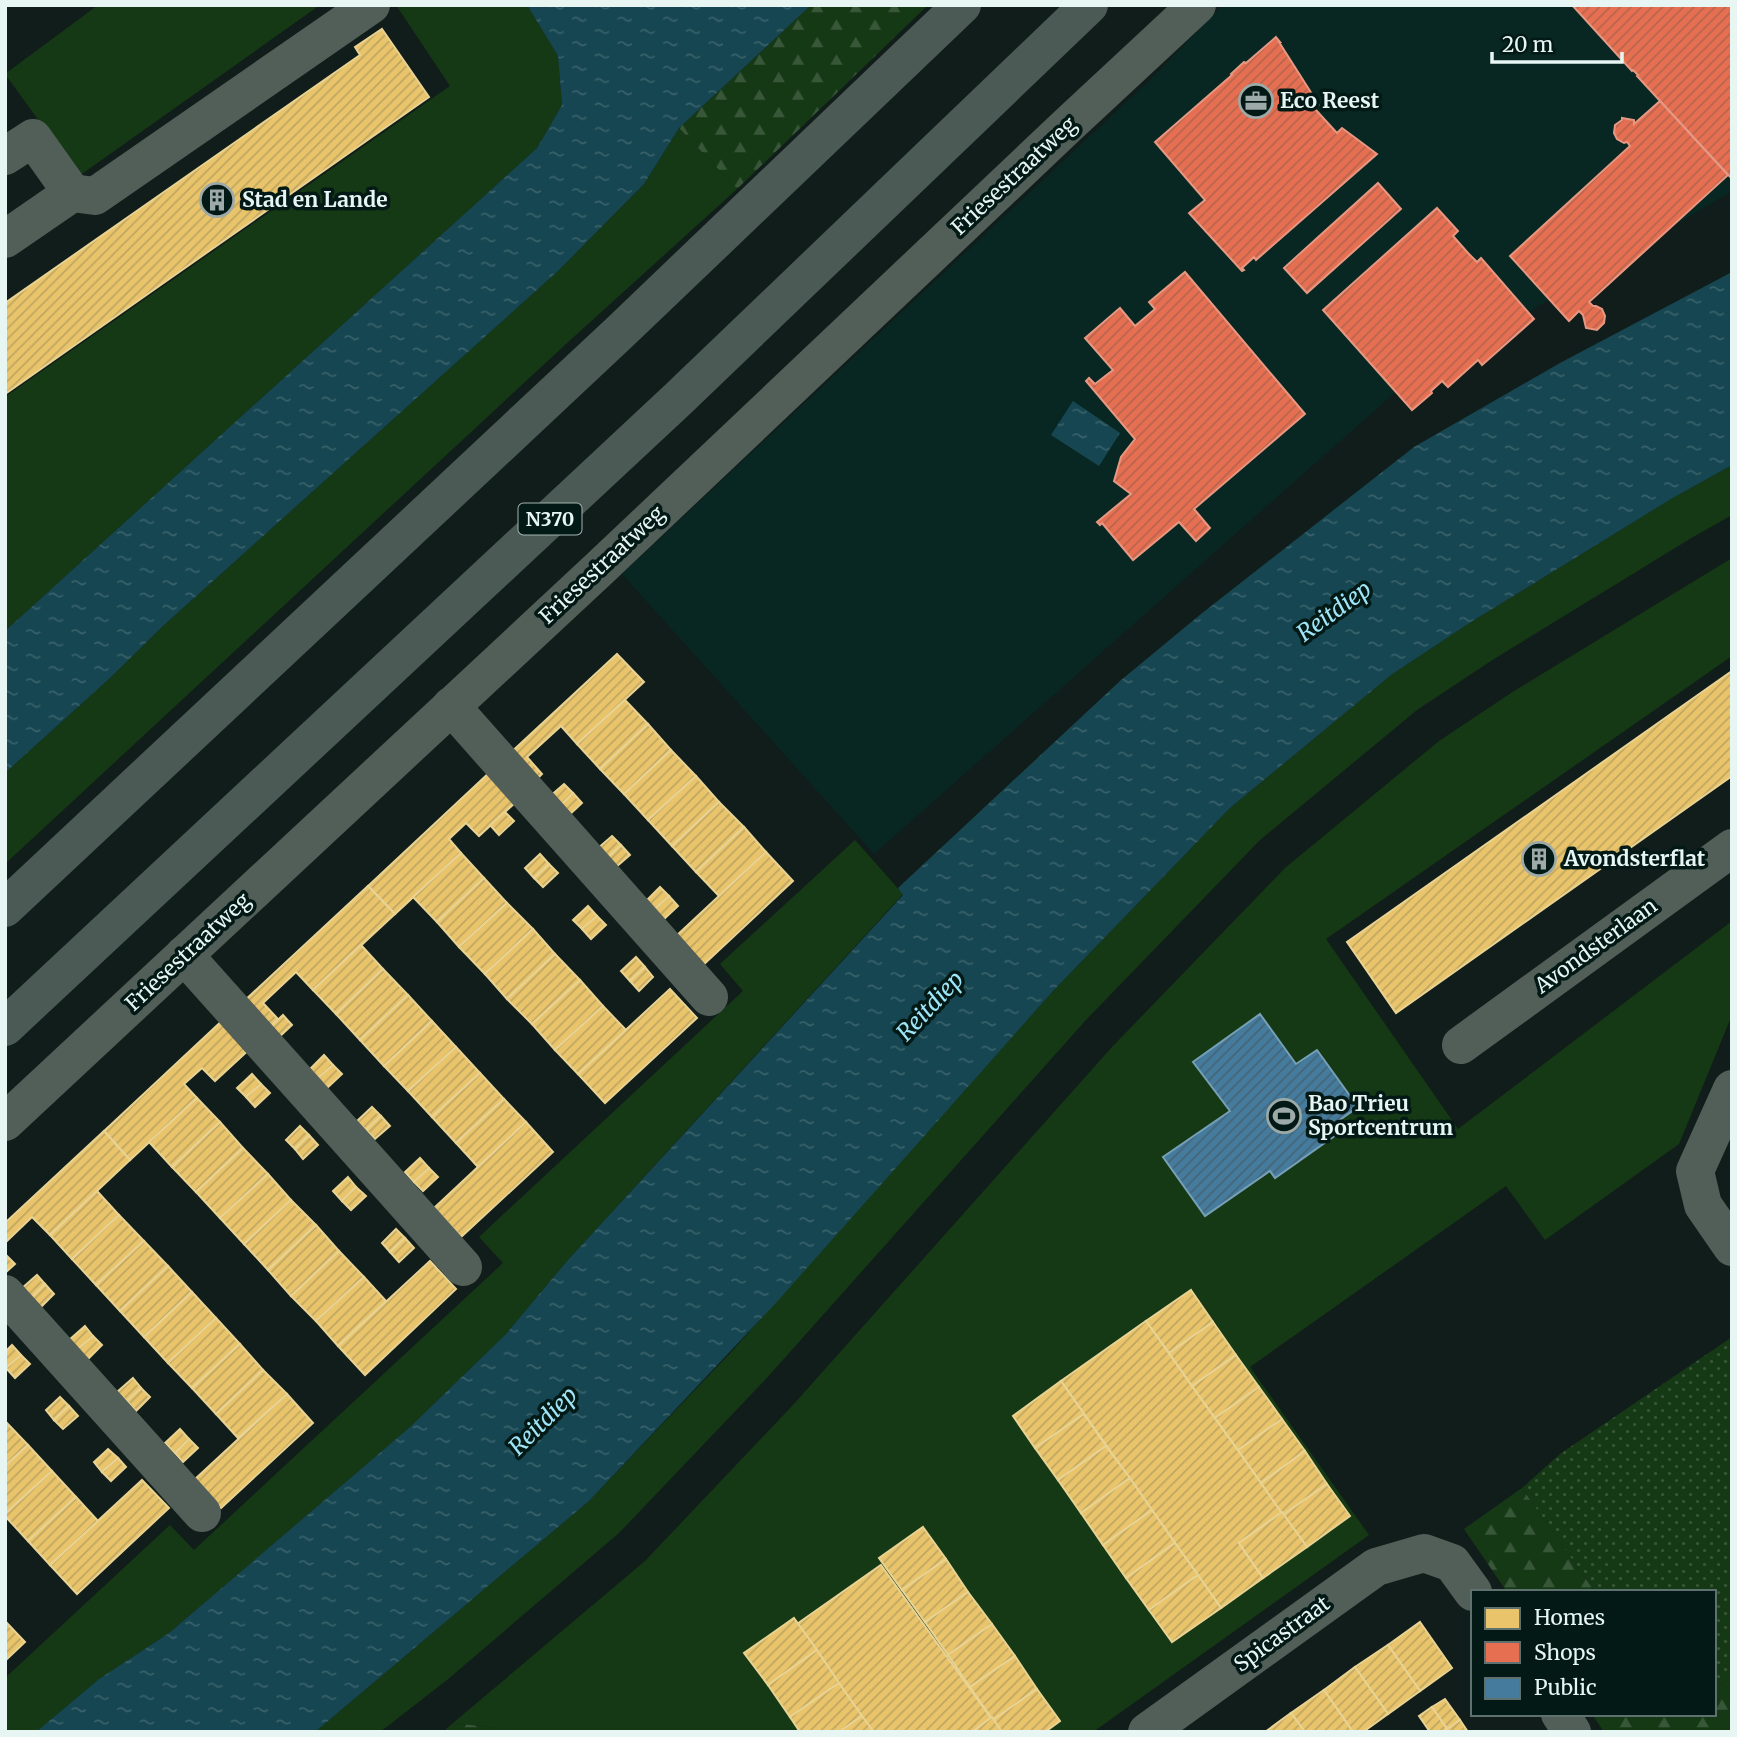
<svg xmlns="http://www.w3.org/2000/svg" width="1737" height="1737" font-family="Merriweather,serif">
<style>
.built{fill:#082723}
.grass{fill:#163915}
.forest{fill:url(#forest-firs)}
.park{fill:url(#park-dots)}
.water{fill:url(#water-ripples)}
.homes{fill:url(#homes-hatch);stroke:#e9d393;stroke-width:2}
.shops{fill:url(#shops-hatch);stroke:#e79882;stroke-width:2}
.public{fill:url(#public-hatch);stroke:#76a0b7;stroke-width:2}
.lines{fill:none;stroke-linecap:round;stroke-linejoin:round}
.minor{stroke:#525e58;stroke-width:38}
.highway{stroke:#4c5a55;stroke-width:38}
.labels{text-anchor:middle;stroke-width:7;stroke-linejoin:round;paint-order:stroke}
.shield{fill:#031915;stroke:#a3b4b0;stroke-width:2}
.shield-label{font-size:19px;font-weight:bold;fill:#e8f6f3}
.poi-label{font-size:21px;font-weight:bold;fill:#e8f6f3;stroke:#031915;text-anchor:start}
.street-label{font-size:21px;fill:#e8f6f3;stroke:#031915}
.water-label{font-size:23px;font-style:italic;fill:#9fe5f8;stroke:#031915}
</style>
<defs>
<pattern id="forest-firs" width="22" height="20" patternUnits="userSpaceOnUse" patternTransform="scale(1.75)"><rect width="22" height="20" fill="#163915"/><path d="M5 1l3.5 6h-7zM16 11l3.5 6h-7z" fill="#385638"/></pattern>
<pattern id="park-dots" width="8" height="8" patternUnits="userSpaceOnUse" patternTransform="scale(1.75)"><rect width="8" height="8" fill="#163915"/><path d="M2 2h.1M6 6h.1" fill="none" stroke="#385638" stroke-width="1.8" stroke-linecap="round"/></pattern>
<pattern id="water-ripples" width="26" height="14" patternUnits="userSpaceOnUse" patternTransform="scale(1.75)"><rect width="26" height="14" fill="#164651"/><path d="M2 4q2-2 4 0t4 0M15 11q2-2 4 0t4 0" fill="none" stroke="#38616a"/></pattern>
<pattern id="homes-hatch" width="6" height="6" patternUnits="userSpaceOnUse" patternTransform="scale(1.75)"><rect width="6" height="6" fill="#e9c46a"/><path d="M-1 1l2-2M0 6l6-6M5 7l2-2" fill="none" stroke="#c0a662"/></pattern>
<pattern id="shops-hatch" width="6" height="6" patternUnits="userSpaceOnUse" patternTransform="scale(1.75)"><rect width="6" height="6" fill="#e76f51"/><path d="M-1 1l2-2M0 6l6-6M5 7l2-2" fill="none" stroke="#b7644f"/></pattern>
<pattern id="public-hatch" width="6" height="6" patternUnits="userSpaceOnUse" patternTransform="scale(1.75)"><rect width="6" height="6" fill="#457b9d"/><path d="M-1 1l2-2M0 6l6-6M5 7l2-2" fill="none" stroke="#456577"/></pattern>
</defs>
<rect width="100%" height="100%" fill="#111d1a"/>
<path class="built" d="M1223 5H1732V191L1399 389 874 854 622 574 1153 77Z"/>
<g class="grass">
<path d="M98 5H320L79 176 5 74Z"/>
<path d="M396 5H527L558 56 562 105 537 148 5 631V397L450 86Z"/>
<path d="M679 128 737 189 566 344 5 864V773L110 678 163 626 558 271 644 184Z"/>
<path d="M1732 465V515L1693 537 1494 659 1417 710 1260 840 1085 1021 765 1380 619 1533 447 1680 380 1732H315L589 1501 733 1350 1053 991 1230 808 1391 675 1471 622 1671 499Z"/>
<path d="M1732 558V656L1326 939 1458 1129 1732 921V1015L1679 1144 1545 1240 1506 1186 1250 1367 1369 1535 1093 1732H501L498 1728 453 1723 645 1561 793 1405 1112 1047 1285 868 1439 741 1514 691Z"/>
<path d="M855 840 903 894 567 1261 505 1335 410 1427 169 1633 99 1679 36 1732H5V1678L170 1525 194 1550 503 1263 479 1237 743 991 720 964Z"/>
</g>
<g class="forest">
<path d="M811 5H928L737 189 679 128Z"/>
<path d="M1522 1488 1595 1592H1507L1464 1529Z"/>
<path d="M1732 1677V1732H1604L1592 1714H1714V1689Z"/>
<path d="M453 1723 498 1728 501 1732H443Z"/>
</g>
<path class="park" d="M1732 1337V1677L1714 1689V1592H1595L1522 1488 1560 1454Z"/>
<g class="water">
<path d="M527 5H811L679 128 644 184 558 271 163 626 110 678 5 773V631L537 148 562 105 558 56Z"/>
<path d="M1732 272V465L1671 499 1471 622 1391 675 1230 808 1053 991 774 1305 589 1501 315 1732H36L99 1679 169 1633 410 1427 505 1335 567 1261 903 895 898 888 1120 681 1201 614 1414 447 1560 363Z"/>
<path d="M1073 401 1120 433 1099 466 1051 435Z"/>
</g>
<g class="homes">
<path d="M382 29 429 97 5 394V303L360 55 355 47Z"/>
<path d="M617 654 644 682 577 744 561 726 527 757 542 774 532 784 507 756Z"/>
<path d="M1732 671V776L1396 1013 1347 942Z"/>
<path d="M625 700 648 724 600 769 577 744Z"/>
<path d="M648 724 671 750 624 794 600 769Z"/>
<path d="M671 750 696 776 648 820 624 794Z"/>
<path d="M490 772 517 801 479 836 466 823 449 839 461 853 395 914 368 886Z"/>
<path d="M696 776 719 802 672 846 648 820Z"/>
<path d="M564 784 573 793 559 807 549 797Z"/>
<path d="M573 793 582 803 567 817 559 807Z"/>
<path d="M719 802 744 827 696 872 672 846Z"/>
<path d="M505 812 514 821 499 835 490 825Z"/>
<path d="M744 827 766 852 719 896 696 872Z"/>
<path d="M612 836 621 845 606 859 597 849Z"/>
<path d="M621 845 630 855 615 868 606 859Z"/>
<path d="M766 852 793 881 702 966 675 937Z"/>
<path d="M461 853 484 878 437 922 413 897Z"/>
<path d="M540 854 549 864 534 878 525 868Z"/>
<path d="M549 864 558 873 543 887 534 878Z"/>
<path d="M484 878 507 903 459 947 437 922Z"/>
<path d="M368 886 395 914 313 990 296 972 263 1003 278 1019 268 1029 243 1002Z"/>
<path d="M660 887 669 896 654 910 646 901Z"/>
<path d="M669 896 678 906 663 920 654 910Z"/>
<path d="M507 903 533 929 485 974 459 947Z"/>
<path d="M588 906 597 916 582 929 573 920Z"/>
<path d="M597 916 606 925 591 939 582 929Z"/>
<path d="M533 929 555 954 507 999 485 974Z"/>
<path d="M361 945 383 969 336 1014 313 990Z"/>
<path d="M555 954 580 980 532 1024 507 999Z"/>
<path d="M636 957 645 967 630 981 621 971Z"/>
<path d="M645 967 653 977 639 991 630 981Z"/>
<path d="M383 969 408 995 360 1040 336 1014Z"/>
<path d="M580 980 603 1006 555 1050 532 1024Z"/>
<path d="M670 989 697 1018 605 1103 578 1074Z"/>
<path d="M408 995 432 1021 384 1066 360 1040Z"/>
<path d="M603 1006 626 1030 578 1074 555 1050Z"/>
<path d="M283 1015 292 1025 277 1039 268 1029Z"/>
<path d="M226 1017 253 1046 215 1081 202 1068 184 1084 197 1098 130 1160 104 1131Z"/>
<path d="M432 1021 456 1047 408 1091 384 1066Z"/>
<path d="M456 1047 480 1073 432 1117 408 1091Z"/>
<path d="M324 1055 333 1065 318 1078 310 1069Z"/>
<path d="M333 1065 342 1074 327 1088 318 1078Z"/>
<path d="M480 1073 504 1099 456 1143 432 1117Z"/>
<path d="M252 1074 261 1084 246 1097 237 1088Z"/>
<path d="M261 1084 270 1093 255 1107 246 1097Z"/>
<path d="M197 1098 220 1122 172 1167 149 1142Z"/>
<path d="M504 1099 526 1122 478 1167 456 1143Z"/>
<path d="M372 1107 381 1116 366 1130 357 1121Z"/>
<path d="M381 1116 390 1126 375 1139 366 1130Z"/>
<path d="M220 1122 243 1148 196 1192 172 1167Z"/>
<path d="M526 1122 553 1152 461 1237 434 1208Z"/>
<path d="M300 1126 309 1135 295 1149 286 1140Z"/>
<path d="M104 1131 130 1160 50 1235 32 1217 5 1243V1223Z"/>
<path d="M309 1135 318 1145 303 1159 295 1149Z"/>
<path d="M243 1148 268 1174 220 1218 196 1192Z"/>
<path d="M420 1158 429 1168 414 1182 405 1172Z"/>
<path d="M429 1168 438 1177 423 1191 414 1182Z"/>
<path d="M268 1174 291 1200 244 1244 220 1218Z"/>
<path d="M348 1177 356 1187 342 1201 333 1191Z"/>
<path d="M356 1187 366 1196 351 1210 342 1201Z"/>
<path d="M97 1191 119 1215 72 1259 50 1235Z"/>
<path d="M291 1200 316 1225 268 1270 244 1244Z"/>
<path d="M119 1215 144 1241 96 1285 72 1259Z"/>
<path d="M316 1225 339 1251 291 1296 268 1270Z"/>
<path d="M396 1229 405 1238 390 1252 382 1243Z"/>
<path d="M405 1238 414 1248 399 1262 390 1252Z"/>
<path d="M144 1241 168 1266 120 1311 96 1285Z"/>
<path d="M339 1251 364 1277 316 1321 291 1296Z"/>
<path d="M5 1254 15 1264 5 1273Z"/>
<path d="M430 1261 456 1289 365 1375 338 1346Z"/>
<path d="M168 1266 192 1292 144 1337 120 1311Z"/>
<path d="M37 1275 45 1284 31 1298 21 1289Z"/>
<path d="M364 1277 386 1301 338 1346 316 1321Z"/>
<path d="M45 1284 54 1294 40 1308 31 1298Z"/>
<path d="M1191 1290 1213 1322 1169 1353 1146 1321Z"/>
<path d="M192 1292 216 1318 168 1363 144 1337Z"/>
<path d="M216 1318 240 1344 192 1388 168 1363Z"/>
<path d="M1146 1321 1282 1512 1239 1543 1263 1578 1221 1608 1061 1381Z"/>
<path d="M1213 1322 1236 1355 1192 1386 1169 1353Z"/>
<path d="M85 1326 93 1336 78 1349 69 1340Z"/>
<path d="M93 1336 102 1345 88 1359 78 1349Z"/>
<path d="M240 1344 263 1370 216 1414 192 1388Z"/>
<path d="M12 1345 21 1355 6 1368 5 1352Z"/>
<path d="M21 1355 30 1364 15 1378 6 1368Z"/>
<path d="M1236 1355 1259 1387 1215 1418 1192 1386Z"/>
<path d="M263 1370 287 1394 238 1438 216 1414Z"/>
<path d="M133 1378 141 1388 127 1401 117 1392Z"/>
<path d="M1061 1381 1084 1414 1035 1448 1013 1416Z"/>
<path d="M1259 1387 1282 1419 1238 1450 1215 1418Z"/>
<path d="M141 1388 150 1397 136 1411 127 1401Z"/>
<path d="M287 1394 313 1423 221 1508 195 1479Z"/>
<path d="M60 1397 69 1406 54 1420 46 1410Z"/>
<path d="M69 1406 78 1416 63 1429 54 1420Z"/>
<path d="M1084 1414 1106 1446 1058 1480 1035 1448Z"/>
<path d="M1282 1419 1305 1451 1261 1483 1238 1450Z"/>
<path d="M5 1421 28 1445 5 1466Z"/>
<path d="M180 1429 189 1439 175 1453 165 1443Z"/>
<path d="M189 1439 198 1448 183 1462 175 1453Z"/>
<path d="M28 1445 52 1471 5 1514V1466Z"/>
<path d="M1106 1446 1130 1478 1081 1513 1058 1480Z"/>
<path d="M108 1449 118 1458 102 1472 94 1462Z"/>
<path d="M1305 1451 1327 1484 1283 1515 1261 1483Z"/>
<path d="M118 1458 126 1467 111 1481 102 1472Z"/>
<path d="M52 1471 76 1497 28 1541 5 1516V1514Z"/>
<path d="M1130 1478 1152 1510 1103 1545 1081 1513Z"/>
<path d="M142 1480 169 1508 77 1594 50 1565Z"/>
<path d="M1327 1484 1350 1516 1307 1547 1283 1515Z"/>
<path d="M76 1497 98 1521 50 1565 28 1541Z"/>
<path d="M1152 1510 1175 1543 1126 1578 1103 1545Z"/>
<path d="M1282 1512 1307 1547 1263 1578 1239 1543Z"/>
<path d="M923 1527 946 1559 902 1590 879 1558Z"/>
<path d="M1175 1543 1198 1575 1149 1610 1126 1578Z"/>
<path d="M946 1559 968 1592 925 1622 902 1590Z"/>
<path d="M881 1565 993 1721 977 1732H873L797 1624Z"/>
<path d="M1198 1575 1221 1608 1172 1642 1149 1610Z"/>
<path d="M968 1592 992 1624 948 1655 925 1622Z"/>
<path d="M794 1618 817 1650 768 1685 744 1653Z"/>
<path d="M5 1621 25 1642 5 1661Z"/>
<path d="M1420 1622 1452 1668 1420 1691 1388 1645Z"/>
<path d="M992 1624 1015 1656 970 1687 948 1655Z"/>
<path d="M1388 1645 1420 1691 1388 1714 1355 1667Z"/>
<path d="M817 1650 839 1683 790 1717 768 1685Z"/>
<path d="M1015 1656 1037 1689 993 1720 970 1687Z"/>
<path d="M1355 1667 1388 1714 1363 1732H1353L1324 1690Z"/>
<path d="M839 1683 862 1716 839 1732H800L790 1717Z"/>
<path d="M1037 1689 1060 1721 1045 1732H1002L993 1720Z"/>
<path d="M1324 1690 1353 1732H1305L1291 1713Z"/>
<path d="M1445 1699 1460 1720 1447 1729 1432 1707Z"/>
<path d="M1432 1707 1447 1729 1442 1732H1430L1419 1716Z"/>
<path d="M1291 1713 1305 1732H1265Z"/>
<path d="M862 1716 874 1732H839Z"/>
<path d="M992 1717 1002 1732H972Z"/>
<path d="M1460 1720 1468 1732H1449L1447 1729Z"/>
</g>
<g class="shops">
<path d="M1572 5H1732V179L1637 76 1638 75 1633 70 1632 71Z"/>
<path d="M1276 37 1280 42H1279L1319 105 1315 109 1337 133 1342 128 1377 154 1256 260 1254 257 1242 268 1244 270 1242 271 1189 213 1205 200 1155 142 1232 75 1231 74 1244 62 1246 63Z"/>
<path d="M1660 101 1728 175 1589 302 1593 306H1596L1602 309 1605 316 1604 323 1597 330 1586 328 1583 315 1579 311 1569 321 1510 256 1630 146 1627 142 1624 143 1617 139 1614 133 1615 125 1622 120V118L1634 120V124Z"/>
<path d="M1378 183 1401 209 1307 293 1284 268Z"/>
<path d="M1437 208 1458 231 1453 236 1468 253 1477 262 1481 258 1534 319 1482 365 1478 360 1448 387 1442 381 1431 391 1432 393 1412 410 1323 310Z"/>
<path d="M1185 272 1305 414 1194 509 1210 528 1196 541 1179 522 1133 560 1102 523 1100 525 1097 522 1131 494 1114 481 1121 457 1135 439 1086 381 1089 378 1095 384 1113 370 1085 338 1120 308 1135 326 1155 309 1149 302Z"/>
</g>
<path class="public" d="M1260 1014 1296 1064 1317 1050 1358 1107 1337 1122 1343 1130 1275 1178 1270 1171 1205 1216 1163 1157 1230 1111 1193 1062Z"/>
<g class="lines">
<g class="minor">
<path d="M5 156 33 138 72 193"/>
<path d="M5 239 72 193 95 196 371 5"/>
<path d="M451 706 709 997"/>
<path d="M184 955 463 1267"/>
<path d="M1461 1045 1732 848"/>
<path d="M1732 1089 1695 1171 1703 1205 1732 1247"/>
<path d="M5 1122 599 569 1068 125 1197 5"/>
<path d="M5 1294 202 1513"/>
<path d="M1560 1714 1572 1732"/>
<path d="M1147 1732 1376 1567 1424 1553 1452 1563 1473 1592"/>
</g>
<g class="highway">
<path d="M5 908 620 332 962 5"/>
<path d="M5 1027 677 400 1089 5"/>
</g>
</g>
<defs>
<g id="office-ring" transform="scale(1.75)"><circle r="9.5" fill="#031915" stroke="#9daaa7" stroke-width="1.5"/><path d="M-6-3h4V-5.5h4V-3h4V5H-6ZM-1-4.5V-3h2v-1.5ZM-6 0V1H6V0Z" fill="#9daaa7"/></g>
<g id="building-ring" transform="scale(1.75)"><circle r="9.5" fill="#031915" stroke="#9daaa7" stroke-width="1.5"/><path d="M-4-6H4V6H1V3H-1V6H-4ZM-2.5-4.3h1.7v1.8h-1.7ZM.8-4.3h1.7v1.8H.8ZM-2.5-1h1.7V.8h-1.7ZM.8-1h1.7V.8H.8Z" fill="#9daaa7"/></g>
<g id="stadium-ring" transform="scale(1.75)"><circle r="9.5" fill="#031915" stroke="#9daaa7" stroke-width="1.5"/><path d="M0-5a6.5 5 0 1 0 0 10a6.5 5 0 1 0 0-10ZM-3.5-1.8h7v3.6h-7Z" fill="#9daaa7"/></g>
</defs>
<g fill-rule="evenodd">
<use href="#office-ring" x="1256" y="101"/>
<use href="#building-ring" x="217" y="200"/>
<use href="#building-ring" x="1539" y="859"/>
<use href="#stadium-ring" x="1284" y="1116"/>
</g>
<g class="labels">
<rect class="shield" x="518.5" y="503.5" width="63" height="31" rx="5"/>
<g class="shield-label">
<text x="550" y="526">N370</text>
</g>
<g class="poi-label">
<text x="1280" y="108">Eco Reest</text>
<text x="242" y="207">Stad en Lande</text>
<text x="1564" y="866">Avondsterflat</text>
<text x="1308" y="1111">Bao Trieu<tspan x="1308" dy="24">Sportcentrum</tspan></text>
</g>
<g class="street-label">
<text transform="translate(1014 176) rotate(-43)" y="7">Friesestraatweg</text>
<text transform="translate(602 565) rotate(-43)" y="7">Friesestraatweg</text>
<text transform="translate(1596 946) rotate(-36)" y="7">Avondsterlaan</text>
<text transform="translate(188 952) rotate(-43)" y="7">Friesestraatweg</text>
<text transform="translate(1282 1634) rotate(-36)" y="7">Spicastraat</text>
</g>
<g class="water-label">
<text transform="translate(1334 611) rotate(-36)" y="8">Reitdiep</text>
<text transform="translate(930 1006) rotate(-47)" y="8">Reitdiep</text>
<text transform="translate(543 1421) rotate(-45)" y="8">Reitdiep</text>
</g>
</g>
<rect width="1737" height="1737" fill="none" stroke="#e8f6f3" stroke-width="14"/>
<rect x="1471" y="1590" width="245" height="126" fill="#031915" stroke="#5f716e" stroke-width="2"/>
<rect x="1485" y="1608" width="35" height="21" fill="#e9c46a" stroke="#5f716e" stroke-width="2"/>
<text x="1534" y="1625" font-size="21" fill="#e8f6f3">Homes</text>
<rect x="1485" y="1642" width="35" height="21" fill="#e76f51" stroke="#5f716e" stroke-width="2"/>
<text x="1534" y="1660" font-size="21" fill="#e8f6f3">Shops</text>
<rect x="1485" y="1678" width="35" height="21" fill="#457b9d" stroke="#5f716e" stroke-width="2"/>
<text x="1534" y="1695" font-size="21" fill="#e8f6f3">Public</text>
<path d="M1492 52v10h130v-10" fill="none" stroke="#e8f6f3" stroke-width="3.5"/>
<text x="1502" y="52" font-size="21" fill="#e8f6f3" stroke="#031915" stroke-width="5" paint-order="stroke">20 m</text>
</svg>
